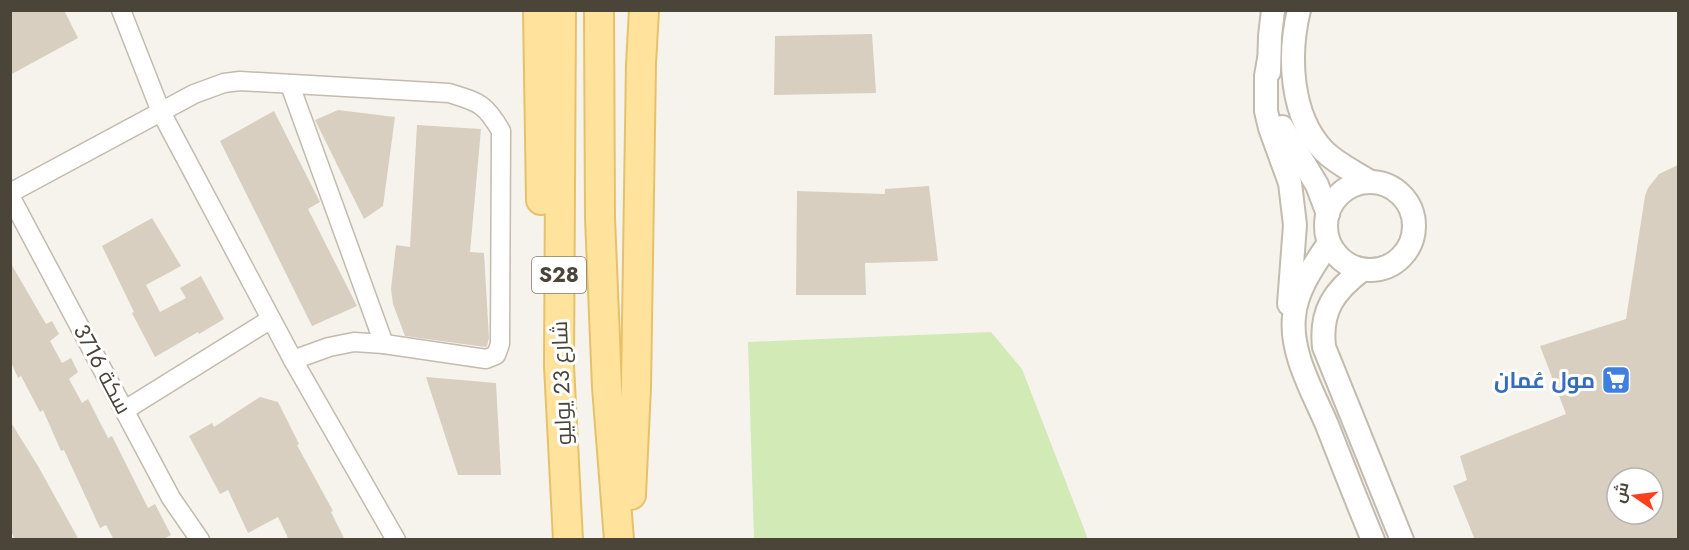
<svg xmlns="http://www.w3.org/2000/svg" width="1689" height="550" font-family="Jost,Cairo,sans-serif">
<style>
.green{fill:#d2eab5}
.building{fill:#d8cfc1;fill-rule:evenodd}
.lines{fill:none;stroke-linecap:round;stroke-linejoin:round}
.minor-casing{stroke:#c2bbae;stroke-width:21}
.tertiary-casing{stroke:#c2bbae;stroke-width:26}
.primary-casing{stroke:#e6c16a;stroke-width:32}
.minor{stroke:#fff;stroke-width:18}
.tertiary{stroke:#fff;stroke-width:22}
.primary{stroke:#ffe39c;stroke-width:28}
.labels{text-anchor:middle;stroke-width:6;stroke-linejoin:round;paint-order:stroke}
.shield{fill:#fff;stroke:#817c74;stroke-width:1.5}
.shield-label{font-size:21px;font-weight:bold;fill:#4b4439}
.street-label{font-size:22px;fill:#4b4439;stroke:#fff}
.shop-label{font-size:22px;font-weight:bold;fill:#366cbe;stroke:#fff;text-anchor:end}
</style>
<rect width="100%" height="100%" fill="#f6f3ec"/>
<path class="green" d="M991 332 1022 369 1088 539H754L748 342Z"/>
<g class="building">
<path d="M10 10H64L78 38 10 75Z"/>
<path d="M872 34 876 93 774 95 775 36Z"/>
<path d="M338 110 395 117 383 206 364 219 315 120Z"/>
<path d="M274 111 320 202 308 209 357 306 312 326 220 141Z"/>
<path d="M417 125 481 129 470 252 484 253 489 338 487 346 485 347 405 336 393 304 391 289 396 245 410 247Z"/>
<path d="M1678 165V540H1475L1453 486 1467 480 1460 456 1566 414 1540 346 1626 319 1645 196 1648 188 1659 174ZM1617 478H1653V514H1617Z"/>
<path d="M929 186 938 261 865 263 866 295H796L797 191 885 194V189Z"/>
<path d="M152 218 181 266 146 285 160 312 186 298 180 288 201 276 224 319 199 334 198 332 155 357 132 313 134 312 102 246Z"/>
<path d="M10 262 46 324 52 321 59 334 50 341 62 363 71 358 78 372 69 379 82 403 88 399 108 438 112 436 148 508 155 504 171 535 162 540H114L106 525 100 528 64 450 61 451 43 410 40 412 21 376 18 378 10 360Z"/>
<path d="M426 377 496 383 501 475H458Z"/>
<path d="M260 397 278 402 299 444 297 445 333 511 331 512 345 540H289L278 517 248 533 228 490 220 494 189 436 212 423 214 427Z"/>
<path d="M10 421 38 466 79 540H15L10 529Z"/>
</g>
<g class="lines">
<g class="minor-casing">
<g id="minor">
<path d="M121 10 161 112 293 360 396 540"/>
<path d="M290 85 384 344 354 342 329 347 293 360"/>
<path d="M10 193 194 94 224 83 240 81 449 93C478 102 485 103 501 131L500 344 496 355 486 359 384 344"/>
<path d="M10 196 171 498 200 540"/>
<path d="M125 410 271 319"/>
</g>
</g>
<g class="tertiary-casing">
<g id="tertiary">
<path d="M1299 10C1288 55 1290 116 1324 151 1337 164 1355 172 1370 182"/>
<path d="M1269 59 1266 76V111L1270 128 1290 183 1295 225 1289 304"/>
<path d="M1269 72 1270 36 1273 10"/>
<path d="M1282 127 1317 185 1328 214"/>
<circle cx="1370" cy="226" r="44"/>
<path d="M1329 243C1314 265 1296 290 1294 317 1290 353 1313 392 1327 425 1342 463 1357 502 1373 540"/>
<path d="M1362 270C1334 291 1320 311 1324 347L1402 540"/>
</g>
</g>
<g class="primary-casing">
<g id="primary">
<path d="M538 10 541 200"/>
<path d="M561 10 559 366 568 540"/>
<path d="M599 10 600 218 607 387 619 540"/>
<path d="M631 495 636 387 641 64 644 10"/>
</g>
</g>
<use href="#minor" class="minor"/>
<use href="#tertiary" class="tertiary"/>
<use href="#primary" class="primary"/>
</g>
<defs>
<g id="supermarket-square" transform="scale(1.5)"><rect x="-9" y="-9" width="18" height="18" rx="4" fill="#3f7fe0" stroke="#fff"/><path d="M-6-5.5h2.5l.6 2H6L4.5 2H-2.5L-4.4-4H-6ZM-1.5 3.2a1.3 1.3 0 1 0 .1 0ZM3 3.2a1.3 1.3 0 1 0 .1 0Z" fill="#fff"/></g>
</defs>
<g fill-rule="evenodd">
<use href="#supermarket-square" x="1616" y="380"/>
</g>
<g class="labels">
<rect class="shield" x="532" y="257" width="54" height="36" rx="4.5"/>
<g class="shield-label">
<text x="559" y="282">S28</text>
</g>
<g class="street-label">
<text transform="translate(103 369) rotate(62)" y="8">سكة 3716</text>
<text transform="translate(561 383) rotate(-92)" y="8">شارع 23 يوليو</text>
</g>
<g class="shop-label">
<text x="1595" y="388">مول عُمان</text>
</g>
</g>
<rect width="1689" height="550" fill="none" stroke="#4b4439" stroke-width="24"/>
<g transform="translate(1635 496) rotate(284)"><circle r="28" fill="#ffffff" stroke="#b7b4b0" stroke-width="1.5"/>
<path d="M0-4.5L10 22L0 15L-10 22Z" fill="#fc3f1d"/>
<text y="-9" font-size="16" font-weight="bold" text-anchor="middle" fill="#4b4439">ش</text>
</g>
</svg>
